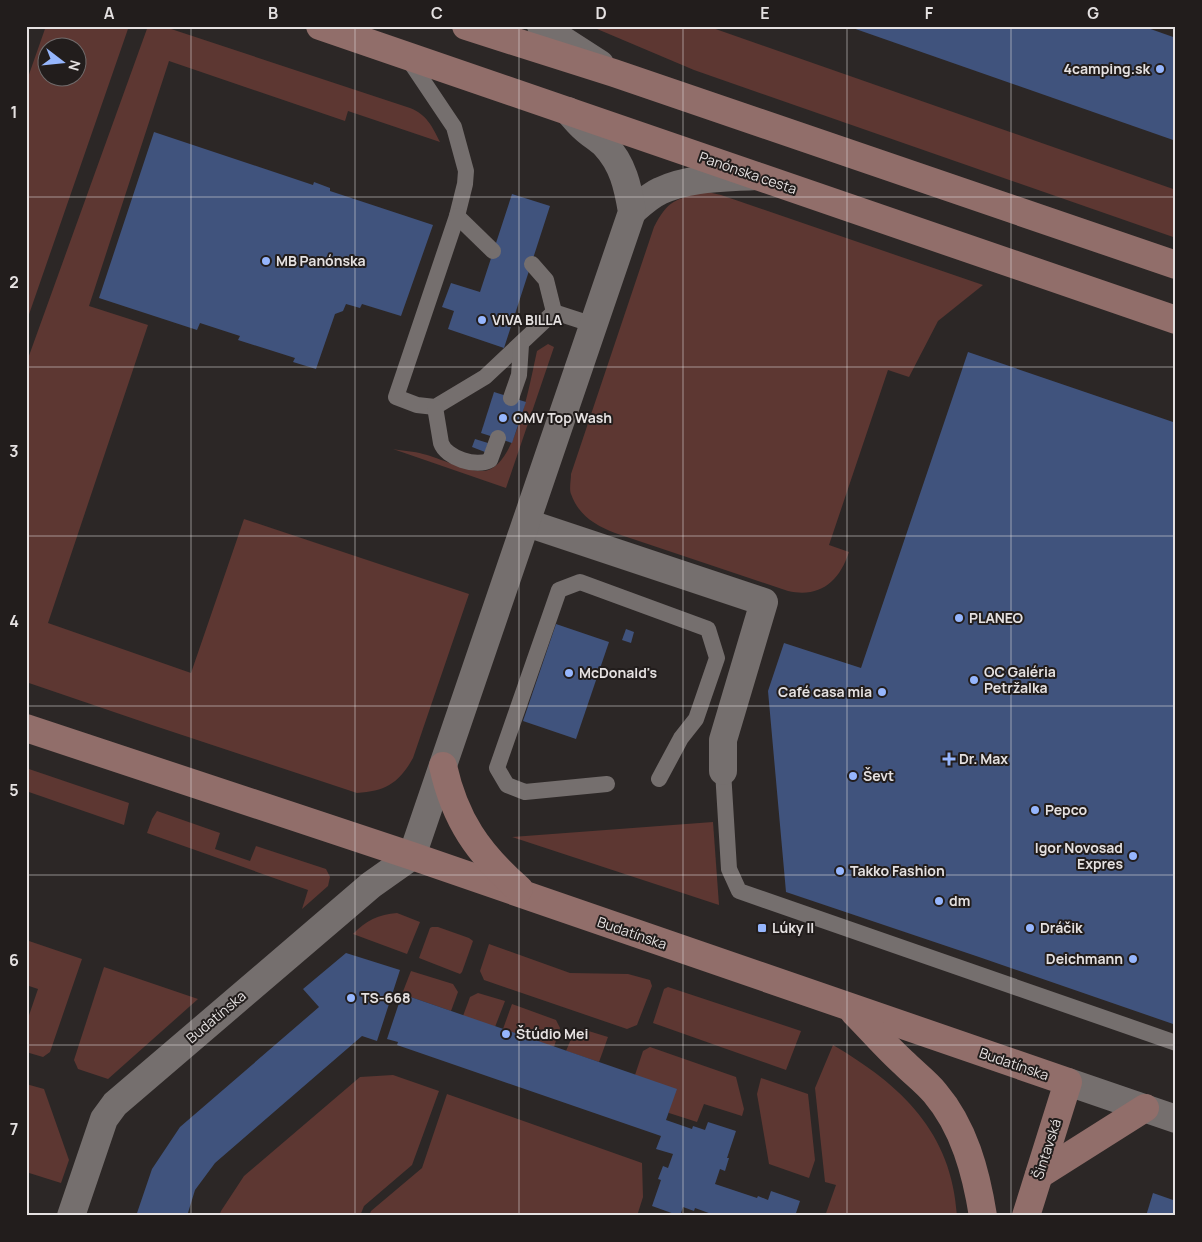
<svg xmlns="http://www.w3.org/2000/svg" width="1202" height="1242" font-family="Manrope,sans-serif">
<style>
.green{fill:#5d3732;fill-rule:evenodd}
.building{fill:#40537d}
.lines{fill:none;stroke-linecap:round;stroke-linejoin:round}
.lane{stroke:#756f6e;stroke-width:16}
.street{stroke:#756f6e;stroke-width:28}
.secondary{stroke:#916e6a;stroke-width:28}
.grid{fill:none;stroke:#e5e1e1;stroke-width:1;stroke-opacity:0.55}
.poi-dot{fill:#96b6fd;stroke:#221d1c;stroke-width:2}
.labels{text-anchor:middle;stroke-width:4;stroke-linejoin:round;paint-order:stroke}
.poi-label{font-size:14px;font-weight:bold;fill:#e5e1e1;stroke:#221d1c;text-anchor:start}
.street-label{font-size:14px;fill:#e5e1e1;stroke:#221d1c}
.neatline{fill:none;stroke:#e5e1e1;stroke-width:2}
.grid-label{font-size:16px;text-anchor:middle;font-weight:bold;fill:#e5e1e1}
</style>
<rect width="100%" height="100%" fill="#2c2726"/>
<g class="green">
<path d="M46 26H129L26 323V83ZM48 48H78V78H48Z"/>
<path d="M148 26H162L410 108C427 115 432 126 440 142L348 111 345 121 169 61 89 306 148 325 48 623 191 673 244 519 469 594 413 758C399 783 386 791 357 793L152 725 26 682V364Z"/>
<path d="M590 26H707L1176 190V238L694 70Z"/>
<path d="M703 191 721 195 983 285 938 321 909 377 888 370 829 545 849 552C839 582 820 598 788 591L615 533C595 525 579 516 571 494 569 489 571 480 571 474L654 227C668 200 675 200 703 191Z"/>
<path d="M548 344 554 347 506 488 393 449C403 451 414 451 423 454 440 458 467 472 483 471 516 470 531 377 537 351Z"/>
<path d="M26 768 129 803 124 825 26 791Z"/>
<path d="M157 811 220 833 215 849 250 861 256 846 326 869 330 877 328 886 302 909 308 890 147 833 152 819Z"/>
<path d="M713 822 719 905 512 837Z"/>
<path d="M397 913 420 922 407 954 353 934C365 921 379 914 397 913Z"/>
<path d="M432 927H438L469 938 473 941 462 972 460 974 419 958 430 928Z"/>
<path d="M26 940 82 959 50 1052 43 1057 26 1052V1024L38 989 26 985Z"/>
<path d="M489 944 570 973 628 974 650 980 652 986 637 1025 627 1029 484 980 480 971Z"/>
<path d="M104 967 198 999 108 1079 78 1069 74 1060Z"/>
<path d="M411 971 453 984 458 992 451 1011 402 994Z"/>
<path d="M668 987 801 1031 786 1070 653 1023 664 989Z"/>
<path d="M478 993 505 1001 495 1027 463 1016 470 997Z"/>
<path d="M512 1004 556 1020 560 1028 554 1047 503 1029Z"/>
<path d="M582 1029 608 1037 599 1062 566 1051 574 1032Z"/>
<path d="M833 1045C901 1085 952 1132 957 1216H825L836 1185 825 1182 815 1088Z"/>
<path d="M650 1047 736 1077 744 1109 742 1116 704 1104 697 1122 669 1113 635 1075 643 1051Z"/>
<path d="M393 1075 439 1091 412 1165 364 1206 360 1216H219L221 1211 244 1176 360 1077Z"/>
<path d="M761 1078 808 1094 815 1160 809 1178 769 1164 757 1094Z"/>
<path d="M26 1084 44 1089 69 1160 61 1183 26 1172Z"/>
<path d="M447 1094 642 1163 643 1197 637 1216H369L371 1211 422 1168Z"/>
</g>
<g class="building">
<path d="M847 26H1142L1176 38V141Z"/>
<path d="M154 132 313 185 314 182 330 188V191L433 225 401 316 362 304 360 308 346 304 343 311 335 314 316 369 293 362 295 358 238 340 240 336 200 323 197 330 99 298Z"/>
<path d="M512 194 550 206 504 348 448 329 454 311 442 307 451 283 480 292Z"/>
<path d="M968 352 1176 423V1025L979 957 786 892 768 691 784 643 861 668Z"/>
<path d="M494 392 526 402 512 443 481 433Z"/>
<path d="M475 439 488 443 485 452 472 447Z"/>
<path d="M556 624 609 642 576 739 523 721Z"/>
<path d="M626 629 634 632 631 643 622 640Z"/>
<path d="M346 953 400 970 377 1041 362 1036 215 1163 195 1190 187 1216H136L152 1169 180 1127 319 1007 303 989Z"/>
<path d="M402 994 677 1089 666 1120 692 1129 693 1126 705 1130 708 1122 736 1131 727 1158H729L725 1171 720 1169 715 1184 757 1198 758 1196 768 1200 771 1191 800 1201 795 1216H717L695 1208 694 1211 683 1207 680 1216 652 1206 661 1180 658 1179 663 1166 668 1168 673 1154 656 1149 661 1136 397 1045 398 1042 387 1039Z"/>
<path d="M1153 1193 1176 1201V1216H1146Z"/>
</g>
<g class="lines">
<g class="lane">
<path d="M407 57 454 127 466 171 465 184 457 216 396 397 417 405 435 407 485 377 554 312 594 325"/>
<path d="M457 216 493 251"/>
<path d="M532 264 546 280 554 312"/>
<path d="M511 398 519 375 521 345"/>
<path d="M435 407 441 443C446 458 477 468 490 460L498 438"/>
<path d="M723 771 729 869 739 891 1176 1043"/>
<path d="M607 784 525 792 507 785 497 768 559 590 580 582 708 629 717 658 696 719 681 738 659 779"/>
</g>
<g class="street">
<path d="M541 26 600 64"/>
<path d="M632 212C641 204 649 196 660 191 689 177 724 178 756 176"/>
<path d="M527 523 764 602 723 740V771"/>
<path d="M1068 1082 1176 1119"/>
<path d="M71 1216 104 1119 115 1104 371 885 412 856 632 212C628 187 623 164 605 145 599 139 590 134 584 128 578 123 573 116 568 111"/>
</g>
<g class="secondary">
<path d="M320 26 1176 320"/>
<path d="M466 26 614 73 1176 265"/>
<path d="M26 728 412 856 1068 1082 1026 1216"/>
<path d="M443 766C455 820 478 853 519 889"/>
<path d="M854 1012C871 1029 887 1048 905 1064 915 1074 926 1082 935 1093 964 1127 976 1172 983 1216"/>
<path d="M1039 1175 1145 1108"/>
</g>
</g>
<path class="grid" d="M191 26V1216M355 26V1216M519 26V1216M683 26V1216M847 26V1216M1011 26V1216M26 197H1176M26 367H1176M26 536H1176M26 706H1176M26 875H1176M26 1045H1176"/>
<g class="poi-dot">
<circle cx="1160" cy="69" r="5"/>
<circle cx="266" cy="261" r="5"/>
<circle cx="482" cy="320" r="5"/>
<circle cx="503" cy="418" r="5"/>
<circle cx="959" cy="618" r="5"/>
<circle cx="569" cy="673" r="5"/>
<circle cx="974" cy="680" r="5"/>
<circle cx="882" cy="692" r="5"/>
<path d="M946.5 751.5h5v5h5v5h-5v5h-5v-5h-5v-5h5z"/>
<circle cx="853" cy="776" r="5"/>
<circle cx="1035" cy="810" r="5"/>
<circle cx="1133" cy="856" r="5"/>
<circle cx="840" cy="871" r="5"/>
<circle cx="939" cy="901" r="5"/>
<rect x="757" y="923" width="10" height="10" rx="2.5"/>
<circle cx="1030" cy="928" r="5"/>
<circle cx="1133" cy="959" r="5"/>
<circle cx="351" cy="998" r="5"/>
<circle cx="506" cy="1034" r="5"/>
</g>
<g class="labels">
<g class="poi-label">
<text x="1150" y="74" text-anchor="end">4camping.sk</text>
<text x="276" y="266">MB Panónska</text>
<text x="492" y="325">VIVA BILLA</text>
<text x="513" y="423">OMV Top Wash</text>
<text x="969" y="623">PLANEO</text>
<text x="984" y="677">OC Galéria<tspan x="984" dy="16">Petržalka</tspan></text>
<text x="579" y="678">McDonald's</text>
<text x="872" y="697" text-anchor="end">Café casa mia</text>
<text x="959" y="764">Dr. Max</text>
<text x="863" y="781">Ševt</text>
<text x="1045" y="815">Pepco</text>
<text x="1123" y="853" text-anchor="end">Igor Novosad<tspan x="1123" dy="16">Expres</tspan></text>
<text x="850" y="876">Takko Fashion</text>
<text x="949" y="906">dm</text>
<text x="772" y="933">Lúky II</text>
<text x="1040" y="933">Dráčik</text>
<text x="1123" y="964" text-anchor="end">Deichmann</text>
<text x="361" y="1003">TS-668</text>
<text x="516" y="1039">Štúdio Mei</text>
</g>
<g class="street-label">
<text transform="translate(748 173) rotate(19)" y="5">Panónska cesta</text>
<text transform="translate(632 933) rotate(19)" y="5">Budatínska</text>
<text transform="translate(216 1017) rotate(-40)" y="5">Budatínska</text>
<text transform="translate(1014 1064) rotate(19)" y="5">Budatínska</text>
<text transform="translate(1047 1149) rotate(-72)" y="5">Šintavská</text>
</g>
</g>
<rect width="1202" height="1242" fill="none" stroke="#221d1c" stroke-width="55"/>
<g transform="translate(62 62) rotate(106)"><circle r="24" fill="#221d1c" stroke="#706b6b"/>
<path d="M0-4L9 19L0 12L-9 19Z" fill="#96b6fd"/>
<text y="-8" font-size="14" font-weight="bold" text-anchor="middle" fill="#e5e1e1">N</text>
</g>
<rect x="28" y="28" width="1146" height="1186" class="neatline"/>
<g class="grid-label">
<text x="109" y="19">A</text>
<text x="273" y="19">B</text>
<text x="437" y="19">C</text>
<text x="601" y="19">D</text>
<text x="765" y="19">E</text>
<text x="929" y="19">F</text>
<text x="1093" y="19">G</text>
<text x="14" y="118">1</text>
<text x="14" y="288">2</text>
<text x="14" y="457">3</text>
<text x="14" y="627">4</text>
<text x="14" y="796">5</text>
<text x="14" y="966">6</text>
<text x="14" y="1135">7</text>
</g>
</svg>
